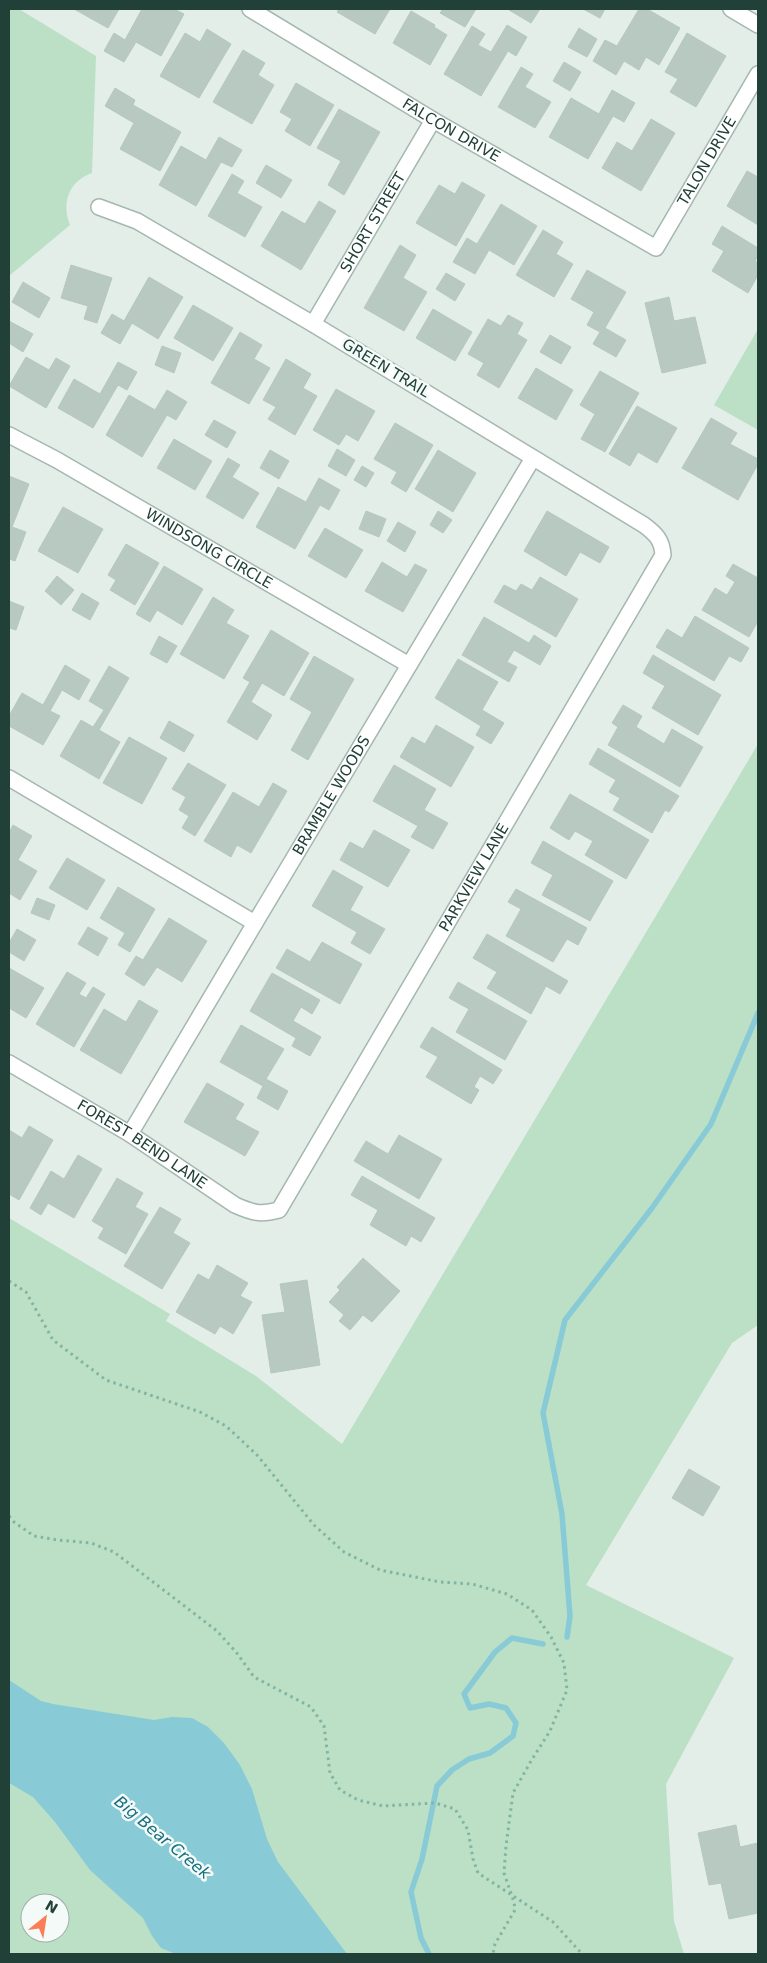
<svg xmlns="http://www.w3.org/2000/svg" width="767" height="1963" font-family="'DejaVu Sans',sans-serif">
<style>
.green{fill:#bbe0c5;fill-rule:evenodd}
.water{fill:#88cad6}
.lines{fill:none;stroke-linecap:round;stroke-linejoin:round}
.stream{stroke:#88cad6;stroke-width:5.5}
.building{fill:#b8c9c2;stroke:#b5c8c0}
.street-casing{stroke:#a5b7b0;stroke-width:18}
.path{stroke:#82b4a4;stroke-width:3;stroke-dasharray:2.5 4;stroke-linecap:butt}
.street{stroke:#fff;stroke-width:15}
.labels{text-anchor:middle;stroke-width:5;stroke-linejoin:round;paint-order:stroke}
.street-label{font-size:15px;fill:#214138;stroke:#f4faf7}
.water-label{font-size:16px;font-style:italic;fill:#177081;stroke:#f4faf7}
</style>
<rect width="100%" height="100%" fill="#e3eee9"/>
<g class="green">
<path d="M9 9H19L96 56 92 173C69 181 61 203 70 225L9 276Z"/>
<path d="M758 329V430L714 405Z"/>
<path d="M758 744V1325L732 1343 586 1585 734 1658 666 1784 674 1921 684 1954H9V1218L170 1314 166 1321 256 1376 342 1444ZM30 1903H60V1933H30Z"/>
</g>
<path class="water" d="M9 1680 41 1701 53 1704 154 1720 172 1717 192 1718 208 1727 224 1743 240 1765 252 1789 267 1839 278 1862 347 1954H176L161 1948 152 1936 143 1918 90 1870 55 1822 33 1797 9 1783Z"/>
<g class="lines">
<g class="stream">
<path d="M567 1637 570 1616 562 1514 543 1413 565 1320 652 1208 711 1124 758 1013"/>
<path d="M429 1954 421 1938 411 1892 422 1859 437 1786 452 1770 469 1759 490 1753 513 1736 516 1723 506 1708 489 1704 470 1708 464 1694 495 1652 512 1638 543 1644"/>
</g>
</g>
<g class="building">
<path d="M74 9H119L108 28Z"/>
<path d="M142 9H174L184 14 161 56 136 42 124 62 104 51 114 33 125 40Z"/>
<path d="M339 9H390L375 34 337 12Z"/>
<path d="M443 9H476L465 27 440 13Z"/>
<path d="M510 9H540L531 23 509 10Z"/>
<path d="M583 9H605L600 18Z"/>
<path d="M639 9H647L680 28 659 65 646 57 639 70 624 61 616 75 593 61 605 40 617 46Z"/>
<path d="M411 11 435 25 434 27 447 35 430 65 393 43Z"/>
<path d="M507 25 527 37 516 56 508 51 481 96 444 74 472 26 485 34 478 45 491 52Z"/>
<path d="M579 28 597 39 587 57 568 47Z"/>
<path d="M207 29 231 44 199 98 160 76 185 33 200 42Z"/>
<path d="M687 33 726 56 696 107 670 92 678 79 665 72Z"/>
<path d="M243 50 265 63 258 75 274 85 252 124 213 102Z"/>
<path d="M564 62 581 72 570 91 553 81Z"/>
<path d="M521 67 533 74 525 87 551 102 535 128 498 107Z"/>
<path d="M296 83 334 105 310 146 285 131 292 119 280 112Z"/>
<path d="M115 88 135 100 133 105 181 132 160 171 120 149 134 123 105 106Z"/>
<path d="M612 90 635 103 624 122 613 116 588 159 549 137 571 98 599 114Z"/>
<path d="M339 109 380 132 344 195 328 185 341 161 317 148Z"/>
<path d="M651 119 675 133 641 191 602 168 617 142 632 151Z"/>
<path d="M219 137 242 150 232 167 221 162 196 206 159 185 181 146 206 160Z"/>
<path d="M266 165 292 180 281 198 256 183Z"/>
<path d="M747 171 758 177V225L727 206Z"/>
<path d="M232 174 244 181 237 193 262 207 245 237 208 216Z"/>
<path d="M462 182 485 195 456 246 416 223 439 185 455 194Z"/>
<path d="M319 201 336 211 301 270 261 246 282 211 305 224Z"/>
<path d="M501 204 537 226 514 265 489 250 475 274 453 262 467 238 477 244Z"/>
<path d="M722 226 758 248V256L755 261 758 263V275L748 293 712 271 724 251 712 244Z"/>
<path d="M543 230 563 242 556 254 573 264 554 297 516 275Z"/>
<path d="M400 245 416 255 403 278 427 292 404 331 364 308Z"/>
<path d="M71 265 112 278 97 323 84 319 88 306 61 298Z"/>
<path d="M587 270 626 292 605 328 626 340 616 357 593 344 600 332 587 325 594 312 571 299Z"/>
<path d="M446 273 465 284 455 301 436 289Z"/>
<path d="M149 277 183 297 158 339 132 323 120 344 101 333 112 314 124 321Z"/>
<path d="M23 282 50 298 39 318 12 302Z"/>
<path d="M669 297 674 321 695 317 706 363 662 373 645 303Z"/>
<path d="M193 305 233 328 213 361 174 338Z"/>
<path d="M433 309 472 332 455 361 416 338Z"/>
<path d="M508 315 523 323 517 334 527 340 499 388 477 375 484 363 468 354 488 319 501 326Z"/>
<path d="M9 321 33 334 23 352 9 343Z"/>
<path d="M240 332 262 345 254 359 270 368 249 404 211 383Z"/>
<path d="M550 335 571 347 561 364 540 352Z"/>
<path d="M162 346 181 353 174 373 155 365Z"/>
<path d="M26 357 49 370 56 358 70 366 46 408 9 386Z"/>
<path d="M286 359 311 374 303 388 317 396 295 435 268 419 276 407 263 400Z"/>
<path d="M118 362 137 372 127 390 118 385 93 428 58 408 74 379 100 394Z"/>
<path d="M536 368 573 390 556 420 518 398Z"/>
<path d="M600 371 639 393 605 452 581 439 595 414 580 405Z"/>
<path d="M336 389 375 411 358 441 346 434 339 445 313 430Z"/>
<path d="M167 390 187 402 176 420 167 415 142 457 106 435 129 395 155 410Z"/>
<path d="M637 406 677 428 657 463 638 452 630 466 609 454Z"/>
<path d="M711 418 737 433 730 444 758 459V464L738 500 682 468Z"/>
<path d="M214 420 236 432 227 448 205 435Z"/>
<path d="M395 423 433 445 406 492 391 483 397 472 374 459Z"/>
<path d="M174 439 212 461 195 490 157 468Z"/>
<path d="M337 449 355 460 346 476 328 466Z"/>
<path d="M270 450 289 461 279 479 260 468Z"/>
<path d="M438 450 476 473 453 512 415 489Z"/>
<path d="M228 458 240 465 232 477 259 493 243 519 206 497Z"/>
<path d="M362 466 374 473 366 487 354 480Z"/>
<path d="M9 476 29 484 12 527 26 532 15 561 9 559Z"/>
<path d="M319 478 340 490 329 510 320 505 295 549 256 527 278 487 306 502Z"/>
<path d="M63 507 103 529 78 573 38 551Z"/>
<path d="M366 511 386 519 379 537 359 529Z"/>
<path d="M438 511 452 520 443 533 430 525Z"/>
<path d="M547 511 609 547 600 563 580 552 566 576 524 551Z"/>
<path d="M398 522 416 532 405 552 387 541Z"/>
<path d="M325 528 363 550 346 578 308 556Z"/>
<path d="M126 544 159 563 135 605 110 590 116 580 108 575Z"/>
<path d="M382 562 407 577 415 564 427 570 403 612 365 591Z"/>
<path d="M733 564 758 578V621L749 637 702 610 715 588 727 595 735 582 726 576Z"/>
<path d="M164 566 203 589 182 625 157 610 150 622 136 614Z"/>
<path d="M57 576 74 590 61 605 45 591Z"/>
<path d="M540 577 578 599 556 637 494 602 504 585 516 591 521 584 532 590Z"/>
<path d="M82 593 99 603 90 620 72 610Z"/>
<path d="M213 597 234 610 226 623 249 636 224 679 180 654Z"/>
<path d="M9 601 24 607 16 630 9 628Z"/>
<path d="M695 616 749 648 741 662 729 656 714 681 656 647 667 629 682 638Z"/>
<path d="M484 617 529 643 534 635 551 646 540 665 514 650 507 662 517 667 509 682 462 655Z"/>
<path d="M271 630 309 653 284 696 262 683 251 702 272 715 257 740 227 722 250 682 243 678Z"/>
<path d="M159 636 177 646 167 663 150 654Z"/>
<path d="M653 655 721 695 698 735 652 708 665 686 643 673Z"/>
<path d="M314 656 354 679 308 760 291 750 312 712 290 699Z"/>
<path d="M458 659 498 682 482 710 504 723 491 744 476 735 481 726 435 698Z"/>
<path d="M65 665 90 680 79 700 62 690 50 711 60 716 43 745 9 726V716L22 693 43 705Z"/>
<path d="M109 666 129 678 99 730 120 742 99 779 60 756 81 720 93 727 104 710 89 701Z"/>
<path d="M623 705 642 716 636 727 664 744 672 729 703 747 680 787 608 745 618 727 612 723Z"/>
<path d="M169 721 194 735 184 752 160 738Z"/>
<path d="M436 725 474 747 451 787 400 757 412 737 425 744Z"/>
<path d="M129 737 167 758 142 804 103 783Z"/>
<path d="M598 748 679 796 669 812 665 810 652 833 613 810 620 798 609 792 616 780 589 764Z"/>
<path d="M188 763 226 785 195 836 182 828 189 816 179 810 186 797 172 789Z"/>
<path d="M394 765 436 789 424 810 448 823 433 849 411 837 418 826 373 801Z"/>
<path d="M273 783 287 791 251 853 237 845 231 857 204 841 233 792 259 807Z"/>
<path d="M570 794 649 840 626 879 585 855 593 841 575 831 569 840 550 828Z"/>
<path d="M13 825 32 836 18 860 37 871 20 900 9 893V833Z"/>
<path d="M374 830 410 850 388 887 340 860 350 842 363 849Z"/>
<path d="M543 841 613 881 590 921 542 895 553 875 531 863Z"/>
<path d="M67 858 105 880 87 910 49 888Z"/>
<path d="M333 870 363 887 350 910 385 929 370 954 351 943 357 932 312 906Z"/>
<path d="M118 887 155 909 130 952 118 945 125 933 100 918Z"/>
<path d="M516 889 587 928 578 945 567 939 553 962 506 936 521 909 508 902Z"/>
<path d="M37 898 55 905 49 920 31 913Z"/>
<path d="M169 918 207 941 182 982 157 967 144 986 125 974 136 956 143 960Z"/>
<path d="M88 927 108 938 98 956 78 944Z"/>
<path d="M17 929 36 940 24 961 9 952V943Z"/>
<path d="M487 934 568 981 560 994 546 986 531 1014 487 988 497 972 473 958Z"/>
<path d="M322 942 362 964 340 1004 276 968 287 949 310 962Z"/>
<path d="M9 968 44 988 26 1018 9 1008Z"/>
<path d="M67 972 86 983 79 994 86 998 93 987 105 994 74 1047 36 1024Z"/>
<path d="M272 973 320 1000 312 1014 301 1007 293 1021 321 1037 310 1056 292 1046 296 1038 250 1011Z"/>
<path d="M458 982 527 1021 505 1060 456 1032 469 1009 449 998Z"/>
<path d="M139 1000 158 1011 121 1074 80 1050 104 1009 126 1022Z"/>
<path d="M241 1025 284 1049 266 1079 288 1091 278 1110 257 1098 263 1086 220 1062Z"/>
<path d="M432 1027 502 1070 493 1084 480 1076 474 1087 479 1090 471 1104 426 1077 438 1057 420 1047Z"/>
<path d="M207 1083 244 1104 235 1119 259 1132 245 1156 184 1122Z"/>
<path d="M29 1126 53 1140 19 1200 9 1194V1130L22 1138Z"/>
<path d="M399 1135 442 1159 419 1199 354 1161 366 1141 388 1154Z"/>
<path d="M78 1155 102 1169 74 1218 48 1203 41 1215 30 1208 51 1171 64 1179Z"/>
<path d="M362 1176 435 1218 421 1242 411 1236 406 1246 370 1225 378 1210 351 1195Z"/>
<path d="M117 1178 143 1193 135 1207 148 1214 126 1254 98 1238 104 1228 92 1221Z"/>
<path d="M160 1207 181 1219 173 1233 190 1243 162 1289 124 1266Z"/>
<path d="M363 1258 400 1291 372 1322 363 1315 350 1330 339 1321 344 1315 329 1302 340 1290 337 1287Z"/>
<path d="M217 1265 248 1283 240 1296 252 1302 233 1334 220 1326 215 1334 176 1312 198 1274 209 1280Z"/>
<path d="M307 1280 320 1365 271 1373 262 1315 285 1312 280 1284Z"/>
<path d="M689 1469 720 1487 703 1516 672 1498Z"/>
<path d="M736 1825 740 1847 758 1843V1913L729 1919 721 1883 709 1885 698 1833Z"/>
</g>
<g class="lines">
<g class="street-casing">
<g id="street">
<path id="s1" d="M250 9 433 120 656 248 758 74"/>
<path d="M731 9 758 25"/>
<path id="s2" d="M313 324 433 120"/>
<path id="s3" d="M9 435 57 460 409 665"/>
<path d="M9 778 255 923"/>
<path id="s4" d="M9 1063 130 1134 235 1205C253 1213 260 1215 279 1210L663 555C662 540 656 534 644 525L313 324 137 221 99 207"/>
<path id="s5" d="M130 1134 255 923 533 458"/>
</g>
</g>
<g class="path">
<path d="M9 1281 26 1292 53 1340 106 1380 200 1412 226 1426 257 1455 314 1525 344 1552 380 1570 440 1582 472 1584 507 1594 532 1610 551 1637 564 1663 567 1690 550 1731 531 1761 513 1793 506 1846 504 1873 514 1902 515 1910 495 1944 493 1954"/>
<path d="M9 1516 14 1522 34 1536 58 1540 91 1543 114 1552 217 1631 236 1652 254 1677 311 1707 324 1726 330 1773 340 1790 358 1800 383 1806 435 1803 455 1809 468 1830 473 1859 478 1873 553 1922 582 1954"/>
</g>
<use href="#street" class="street"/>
</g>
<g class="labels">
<g class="street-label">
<text dy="5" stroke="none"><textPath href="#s1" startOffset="235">FALCON DRIVE</textPath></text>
<text dy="5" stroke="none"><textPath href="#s1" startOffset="572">TALON DRIVE</textPath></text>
<text dy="5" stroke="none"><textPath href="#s2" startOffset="118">SHORT STREET</textPath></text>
<text transform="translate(386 368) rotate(31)" y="5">GREEN TRAIL</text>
<text dy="5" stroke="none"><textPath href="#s3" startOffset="230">WINDSONG CIRCLE</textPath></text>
<text dy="5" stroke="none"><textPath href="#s5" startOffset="394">BRAMBLE WOODS</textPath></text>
<text dy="5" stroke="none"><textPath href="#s4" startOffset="698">PARKVIEW LANE</textPath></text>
<text dy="5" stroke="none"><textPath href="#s4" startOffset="156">FOREST BEND LANE</textPath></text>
</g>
<g class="water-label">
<text transform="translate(163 1837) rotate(40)" y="6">Big Bear Creek</text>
</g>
</g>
<rect width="767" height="1963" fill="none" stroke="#214138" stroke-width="20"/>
<g transform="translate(45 1918) rotate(30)"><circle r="24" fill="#f4faf7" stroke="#a0b0ab"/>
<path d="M0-4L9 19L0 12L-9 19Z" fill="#fb7d55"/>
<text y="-8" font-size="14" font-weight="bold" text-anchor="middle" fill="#214138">N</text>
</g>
</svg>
